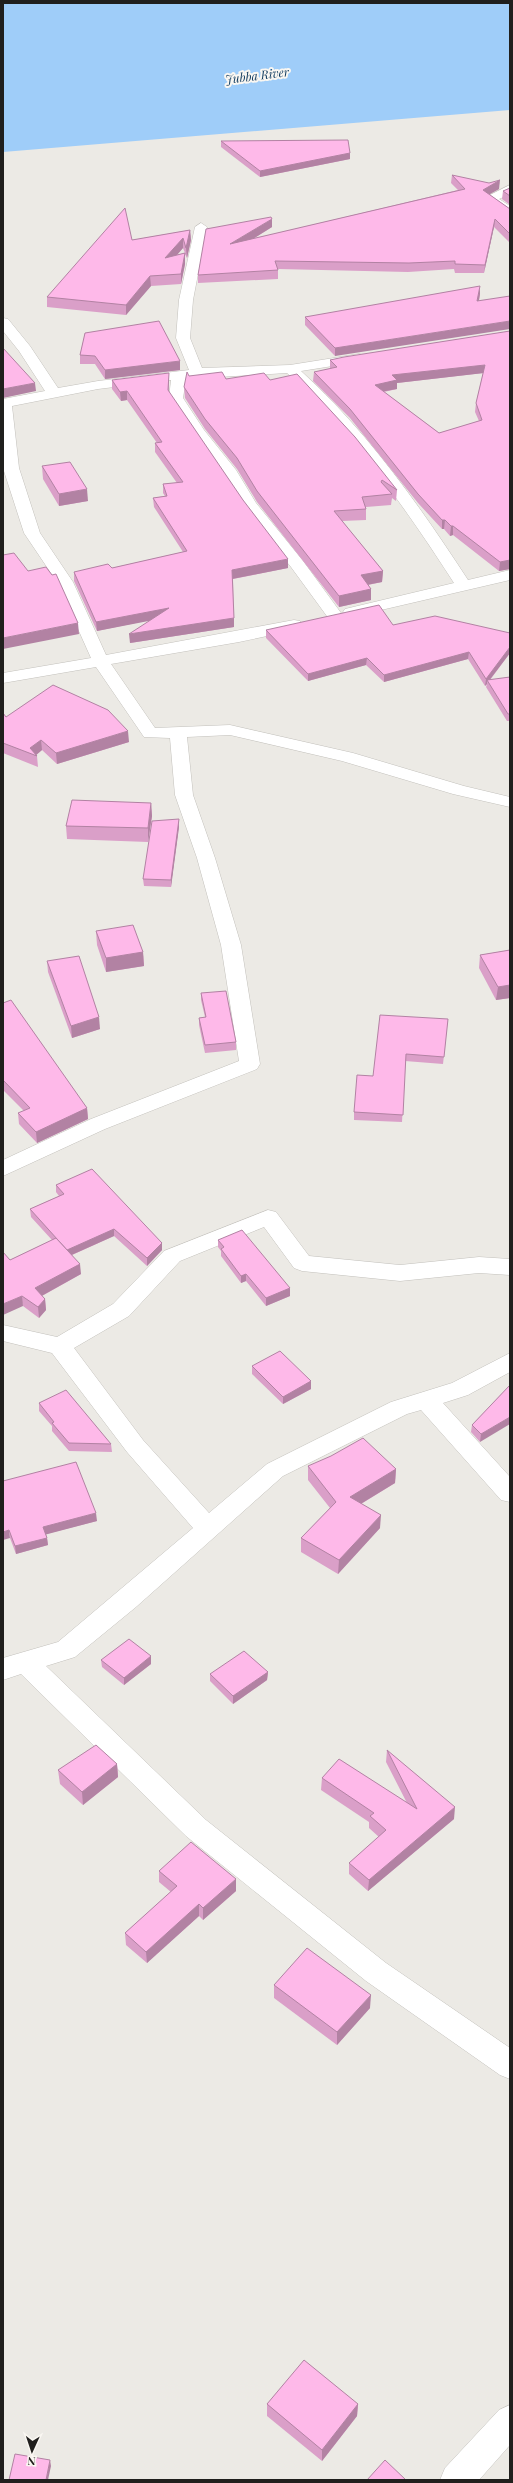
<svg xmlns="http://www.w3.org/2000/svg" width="513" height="2483" font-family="'Playfair Display',serif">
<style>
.water{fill:#9fcdf9}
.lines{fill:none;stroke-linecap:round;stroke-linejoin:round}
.street-casing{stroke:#c3c1bc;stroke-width:1}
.street{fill:#fff;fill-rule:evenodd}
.wall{fill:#da9fc8;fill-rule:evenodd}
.shaded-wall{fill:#b282a3}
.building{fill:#feb9e9;stroke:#b282a3;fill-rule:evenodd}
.labels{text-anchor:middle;stroke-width:4;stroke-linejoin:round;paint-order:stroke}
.far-water-label{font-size:12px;font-style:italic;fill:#103b5f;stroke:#faf7f2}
</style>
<rect width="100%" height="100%" fill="#eceae5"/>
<path class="water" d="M3 3H510V110L3 152Z"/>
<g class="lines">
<g class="street-casing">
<g id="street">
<path d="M510 185V194L499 199 510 206V216L484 198Z"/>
<path d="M201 223 207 227 193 300 190 338 202 368 290 365 359 354 364 355 366 358 364 361 301 371C368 432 419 505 468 580L510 570V580L351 617 345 615 343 612 345 609 454 583C405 507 354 435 287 373L186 379 183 398 204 430 236 470 256 503 303 561 341 613 343 616 341 619H329L291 567 244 508 221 472 193 435 169 398 171 380 98 389 12 406 19 468 40 533 73 582 106 655 294 620 300 621 302 625 300 629 239 642 111 664 155 728 230 725 353 753 464 786 510 797V807L453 794 342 761 230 735 187 737 193 795 215 858 241 945 260 1064 257 1069 105 1129 3 1176V1160L91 1119 239 1061 221 945 197 858 175 795 170 738 144 737 96 667 3 683V673L91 658 57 582 24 533 3 468V399L45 391 19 351 3 331V318L8 319 30 346 58 388 98 381 189 370 176 338 179 300 195 227Z"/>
<path d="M268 1210 276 1212 309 1256 400 1265 479 1257 510 1259V1275L479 1273 400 1281 302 1271 294 1268 264 1227 180 1261 129 1316 74 1348 143 1440 209 1513 267 1464 391 1402 452 1383 510 1353V1372L468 1395 443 1403 510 1477V1502L501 1500 421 1410 407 1414 283 1476 136 1607 75 1657 46 1666 206 1820 386 1963 510 2048V2079L500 2075 366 1981 186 1836 21 1674 3 1680V1658L58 1642 193 1528 127 1452 52 1353 3 1341V1325L57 1337 113 1304 164 1251Z"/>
<path d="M510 2405V2445L479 2480H440L445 2468 499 2410Z"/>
</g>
</g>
<use href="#street" class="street"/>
</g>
<g class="wall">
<path d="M221 141 350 153V159L260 177 221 147Z"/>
<path d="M452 175 499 189 489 194 510 209V243L494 227 484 273H455L454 269 408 272 278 269V279L198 283V275L272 219V227L253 239 458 190 451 183Z"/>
<path d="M510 188V205L502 199 503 191Z"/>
<path d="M190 230 191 240 187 258 185 254V264L181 284 151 286 126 315 47 307V297L132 240ZM183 248 185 253 176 255Z"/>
<path d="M480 294 479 301 335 356 305 325V317Z"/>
<path d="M510 331V569L499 571 453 535 450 536 444 529H442L418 503 350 418 313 381 314 372 330 369V360ZM483 373 476 403 475 412 479 421 439 433 384 392 397 389V383Z"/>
<path d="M85 333 180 370 105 379 95 364H80V355Z"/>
<path d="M189 376 226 379 270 380 397 490 396 501 392 498 391 505 366 507V520L342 521 383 571 382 582 368 585 371 589V600L339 607 257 502 237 469 205 429 185 398 184 387Z"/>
<path d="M112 380 169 382 168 392 288 568 233 579 234 627 130 643 150 620 97 631 74 581V572L112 568 183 552 154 507 153 498 165 496 163 493V484L177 483 155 452V443H157L127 400 121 401 112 389Z"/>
<path d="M42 466 88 501 59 506 43 479Z"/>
<path d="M393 625 510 633V653L490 680 510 677V721H507L486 687 487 684 485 686 468 659 384 682 366 665 308 681 266 638V630Z"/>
<path d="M3 713 6 717 129 742 57 764 42 750 36 755 37 756 38 767 3 753Z"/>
<path d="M151 803 152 816 148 842 67 839 66 826Z"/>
<path d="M179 819V827L171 887 144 886 143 879Z"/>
<path d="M96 931 143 952 144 966 106 972 97 945Z"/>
<path d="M510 950V998L496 1000 479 968 480 955Z"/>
<path d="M47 961 100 1029 72 1038 48 972Z"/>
<path d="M201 993 236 1042V1050L205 1053 199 1025V1018L205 1017 201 1000Z"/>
<path d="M3 1003 87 1108 88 1119 37 1143 19 1124 18 1113 24 1111 3 1090Z"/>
<path d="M448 1019 443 1064 405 1061 402 1122 354 1120V1112L373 1076Z"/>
<path d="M56 1185 162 1250 147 1266 114 1236 72 1255 81 1274 42 1296 45 1299 46 1310 39 1318 23 1306 10 1260 52 1240 31 1217 30 1209 59 1196 56 1192Z"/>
<path d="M218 1240 290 1288V1296L266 1306 246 1281 241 1283 221 1256V1251L218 1247Z"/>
<path d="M252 1366 311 1381V1389L283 1404 252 1374Z"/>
<path d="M510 1385 480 1442 471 1432 472 1425Z"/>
<path d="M39 1403 111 1444 112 1452 69 1451 52 1431V1426L39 1411Z"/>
<path d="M308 1466 396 1469 395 1483 361 1504 380 1528 338 1574 301 1552V1538L330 1508 308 1480Z"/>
<path d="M3 1481 97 1521 46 1534 47 1538 48 1545 16 1554 10 1538Z"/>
<path d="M151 1656V1664L124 1685 102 1667 101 1660Z"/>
<path d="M268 1672 267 1680 233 1704 210 1681V1674Z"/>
<path d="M387 1750 454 1819 368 1891 349 1874V1863L379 1837 369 1828V1822L321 1790 322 1778 407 1803 386 1762Z"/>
<path d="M117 1764 118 1777 83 1805 60 1784 58 1770Z"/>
<path d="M159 1871 236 1891 203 1920 199 1916 147 1963 126 1945 125 1933 171 1892 159 1882Z"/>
<path d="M274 1985 370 2008 337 2045 274 1998Z"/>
<path d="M267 2404H358L357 2416 322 2461 267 2416Z"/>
</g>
<g class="shaded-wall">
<path d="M350 153V159L260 177V171Z"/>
<path d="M500 180 499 189 483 198V190Z"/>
<path d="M272 219V227L230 253V244Z"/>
<path d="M495 219 494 227 484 273 485 265Z"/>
<path d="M190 230 191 240 187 258 186 248Z"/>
<path d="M183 238V248L166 268 165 258Z"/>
<path d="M185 253V264L181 284V274Z"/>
<path d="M150 276 151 286 126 315V305Z"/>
<path d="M480 286V294L477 310V301Z"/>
<path d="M510 321V329L335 356V348Z"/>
<path d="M180 361V370L105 379V370Z"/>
<path d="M485 365 484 373 397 383V389L374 393 375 385 392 375Z"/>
<path d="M169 373V382L168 399V390Z"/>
<path d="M35 383 36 391 3 398V389Z"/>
<path d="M127 391V400L121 401 120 392Z"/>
<path d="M87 489 88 501 59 506V494Z"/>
<path d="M442 520H445L444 529H442Z"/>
<path d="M451 526H453V535L450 536Z"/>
<path d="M288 559V568L232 579V570Z"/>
<path d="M510 560V569L499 571 500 562Z"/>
<path d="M383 571 382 582 361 586V575Z"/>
<path d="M371 589V600L339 607V596Z"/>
<path d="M169 608V617L97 631 96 622Z"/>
<path d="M234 618V627L130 643 129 634Z"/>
<path d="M78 623 79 634 3 649V638Z"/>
<path d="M510 647V653L488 682 487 680V684L485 686 486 679Z"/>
<path d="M469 652 468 659 384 682V675Z"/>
<path d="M367 658 366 665 308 681V674Z"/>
<path d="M128 731 129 742 57 764 56 753Z"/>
<path d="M41 740 42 750 35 756 30 748Z"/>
<path d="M151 803 152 816 148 842V828Z"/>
<path d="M179 819V827L171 887V880Z"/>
<path d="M143 952 144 966 106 972V958Z"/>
<path d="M510 985V998L496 1000 498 987Z"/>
<path d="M99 1017 100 1029 72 1038 71 1026Z"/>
<path d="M87 1108 88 1119 37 1143 36 1132Z"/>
<path d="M114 1229V1236L67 1257V1250Z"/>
<path d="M162 1243V1250L147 1266V1258Z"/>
<path d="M80 1264 81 1274 36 1299 35 1288Z"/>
<path d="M246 1274V1281L241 1283V1276Z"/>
<path d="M290 1288V1296L266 1306V1298Z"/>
<path d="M22 1296 23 1306 3 1315V1304Z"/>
<path d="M45 1299 46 1310 39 1318 38 1307Z"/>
<path d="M311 1381V1389L283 1404V1397Z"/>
<path d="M510 1417V1424L480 1442 481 1434Z"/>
<path d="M396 1469 395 1483 349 1511 350 1497Z"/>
<path d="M96 1513 97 1521 44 1535 43 1527Z"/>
<path d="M381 1515 380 1528 338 1574 339 1560Z"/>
<path d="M9 1530 10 1538 3 1540V1532Z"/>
<path d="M47 1538 48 1545 16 1554 15 1546Z"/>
<path d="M151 1656V1664L124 1685V1678Z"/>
<path d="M268 1672 267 1680 233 1704V1696Z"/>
<path d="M117 1764 118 1777 83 1805 82 1792Z"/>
<path d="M455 1807 454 1819 368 1891 369 1880Z"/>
<path d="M236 1879V1891L203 1920V1908Z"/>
<path d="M199 1904V1916L147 1963 146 1952Z"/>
<path d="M371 1995 370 2008 337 2045V2032Z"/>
<path d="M358 2404 357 2416 322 2461V2450Z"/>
<path d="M50 2460 51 2466 48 2480H46Z"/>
</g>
<g class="building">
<path d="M348 140 350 153 260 171 221 141Z"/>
<path d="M452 175 489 183 500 180 483 190 510 209V234L495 219 485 265 455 264V261L409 263 275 261 278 270 198 275 206 229 271 217 272 219 230 244 465 189Z"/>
<path d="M510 188V196L503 191Z"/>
<path d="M125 208 132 240 190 230 186 248 183 238 165 258 185 253 181 274 150 276 126 305 47 297Z"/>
<path d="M480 286 477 301 510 296V321L335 348 305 317Z"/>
<path d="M159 321 180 361 105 370 95 356 80 355 85 333Z"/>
<path d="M510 331V560L500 562 453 526H451L445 520H442L418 494 350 409 314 372 337 367 330 360 344 357ZM485 365 476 403 482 420 439 433 375 385 397 380 392 375Z"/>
<path d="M3 348 35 383 3 389Z"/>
<path d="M187 372 189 376 222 372 226 379 264 373 270 380 297 374 355 437 397 490 382 480 381 482 392 494 362 497 366 509 334 511 383 571 361 575 371 589 339 596 257 491 237 458 205 419 184 387Z"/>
<path d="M169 373 168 390 243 500 288 559 232 570 234 618 129 634 169 608 96 622 74 572 108 564 112 568 187 551 153 498 167 496 163 484 183 482 155 443 162 442 127 391 120 392 112 380Z"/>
<path d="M70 462 87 489 59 494 42 466Z"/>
<path d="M14 553 28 571 46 567 52 575 56 574 78 623 3 638V555Z"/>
<path d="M379 605 393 625 435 616 510 633V647L486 679 469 652 384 675 367 658 308 674 266 630Z"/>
<path d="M510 677V714H508L487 680Z"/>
<path d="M53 685 108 710 128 731 56 753 41 740 30 748 37 756 3 743V713L6 717Z"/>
<path d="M72 800 151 803 148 828 66 826Z"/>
<path d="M179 819 171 880 143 879 152 821Z"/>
<path d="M133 925 143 952 106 958 96 931Z"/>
<path d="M510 950V985L498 987 480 955Z"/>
<path d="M79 956 99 1017 71 1026 47 961Z"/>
<path d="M226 991 236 1042 205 1045 199 1018 206 1017 201 993Z"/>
<path d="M11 1000 87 1108 36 1132 18 1113 30 1108 3 1080V1003Z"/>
<path d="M380 1015 448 1019 444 1057 406 1054 403 1115 354 1112 357 1075 373 1076Z"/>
<path d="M92 1169 162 1243 147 1258 114 1229 67 1250 30 1209 64 1194 56 1185Z"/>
<path d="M242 1230 290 1288 266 1298 246 1274 241 1276 221 1249 224 1247 218 1240Z"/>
<path d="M56 1238 80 1264 35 1288 45 1299 38 1307 22 1296 3 1304V1252L10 1260Z"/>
<path d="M280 1351 311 1381 283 1397 252 1366Z"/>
<path d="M510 1385V1417L481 1434 472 1425Z"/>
<path d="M66 1390 111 1444 69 1443 52 1423 54 1422 39 1403Z"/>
<path d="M363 1438 396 1469 350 1497 381 1515 339 1560 301 1538 336 1502 308 1466 331 1456Z"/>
<path d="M76 1462 96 1513 43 1527 47 1538 15 1546 9 1530 3 1532V1481Z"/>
<path d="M129 1639 151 1656 124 1678 101 1660Z"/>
<path d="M244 1651 268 1672 233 1696 210 1674Z"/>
<path d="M96 1745 117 1764 82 1792 58 1770Z"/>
<path d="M387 1750 455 1807 369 1880 349 1863 386 1830 370 1816 374 1813 322 1778 339 1759 417 1809Z"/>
<path d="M191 1842 236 1879 203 1908 199 1904 146 1952 125 1933 177 1886 159 1871Z"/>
<path d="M307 1948 371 1995 337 2032 274 1985Z"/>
<path d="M304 2360 358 2404 322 2450 267 2404Z"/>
<path d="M15 2454 50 2460 46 2480H9Z"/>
<path d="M385 2460 406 2480H367Z"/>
</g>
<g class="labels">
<g class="far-water-label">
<text transform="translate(257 76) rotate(-7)" y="4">Jubba River</text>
</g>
</g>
<rect width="513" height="2483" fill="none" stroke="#201f1d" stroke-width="8"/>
<g transform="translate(32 2451) rotate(183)" stroke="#faf7f2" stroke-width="3" paint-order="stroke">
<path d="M0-3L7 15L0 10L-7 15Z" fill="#201f1d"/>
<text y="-6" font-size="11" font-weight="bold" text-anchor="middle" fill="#201f1d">N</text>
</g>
</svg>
